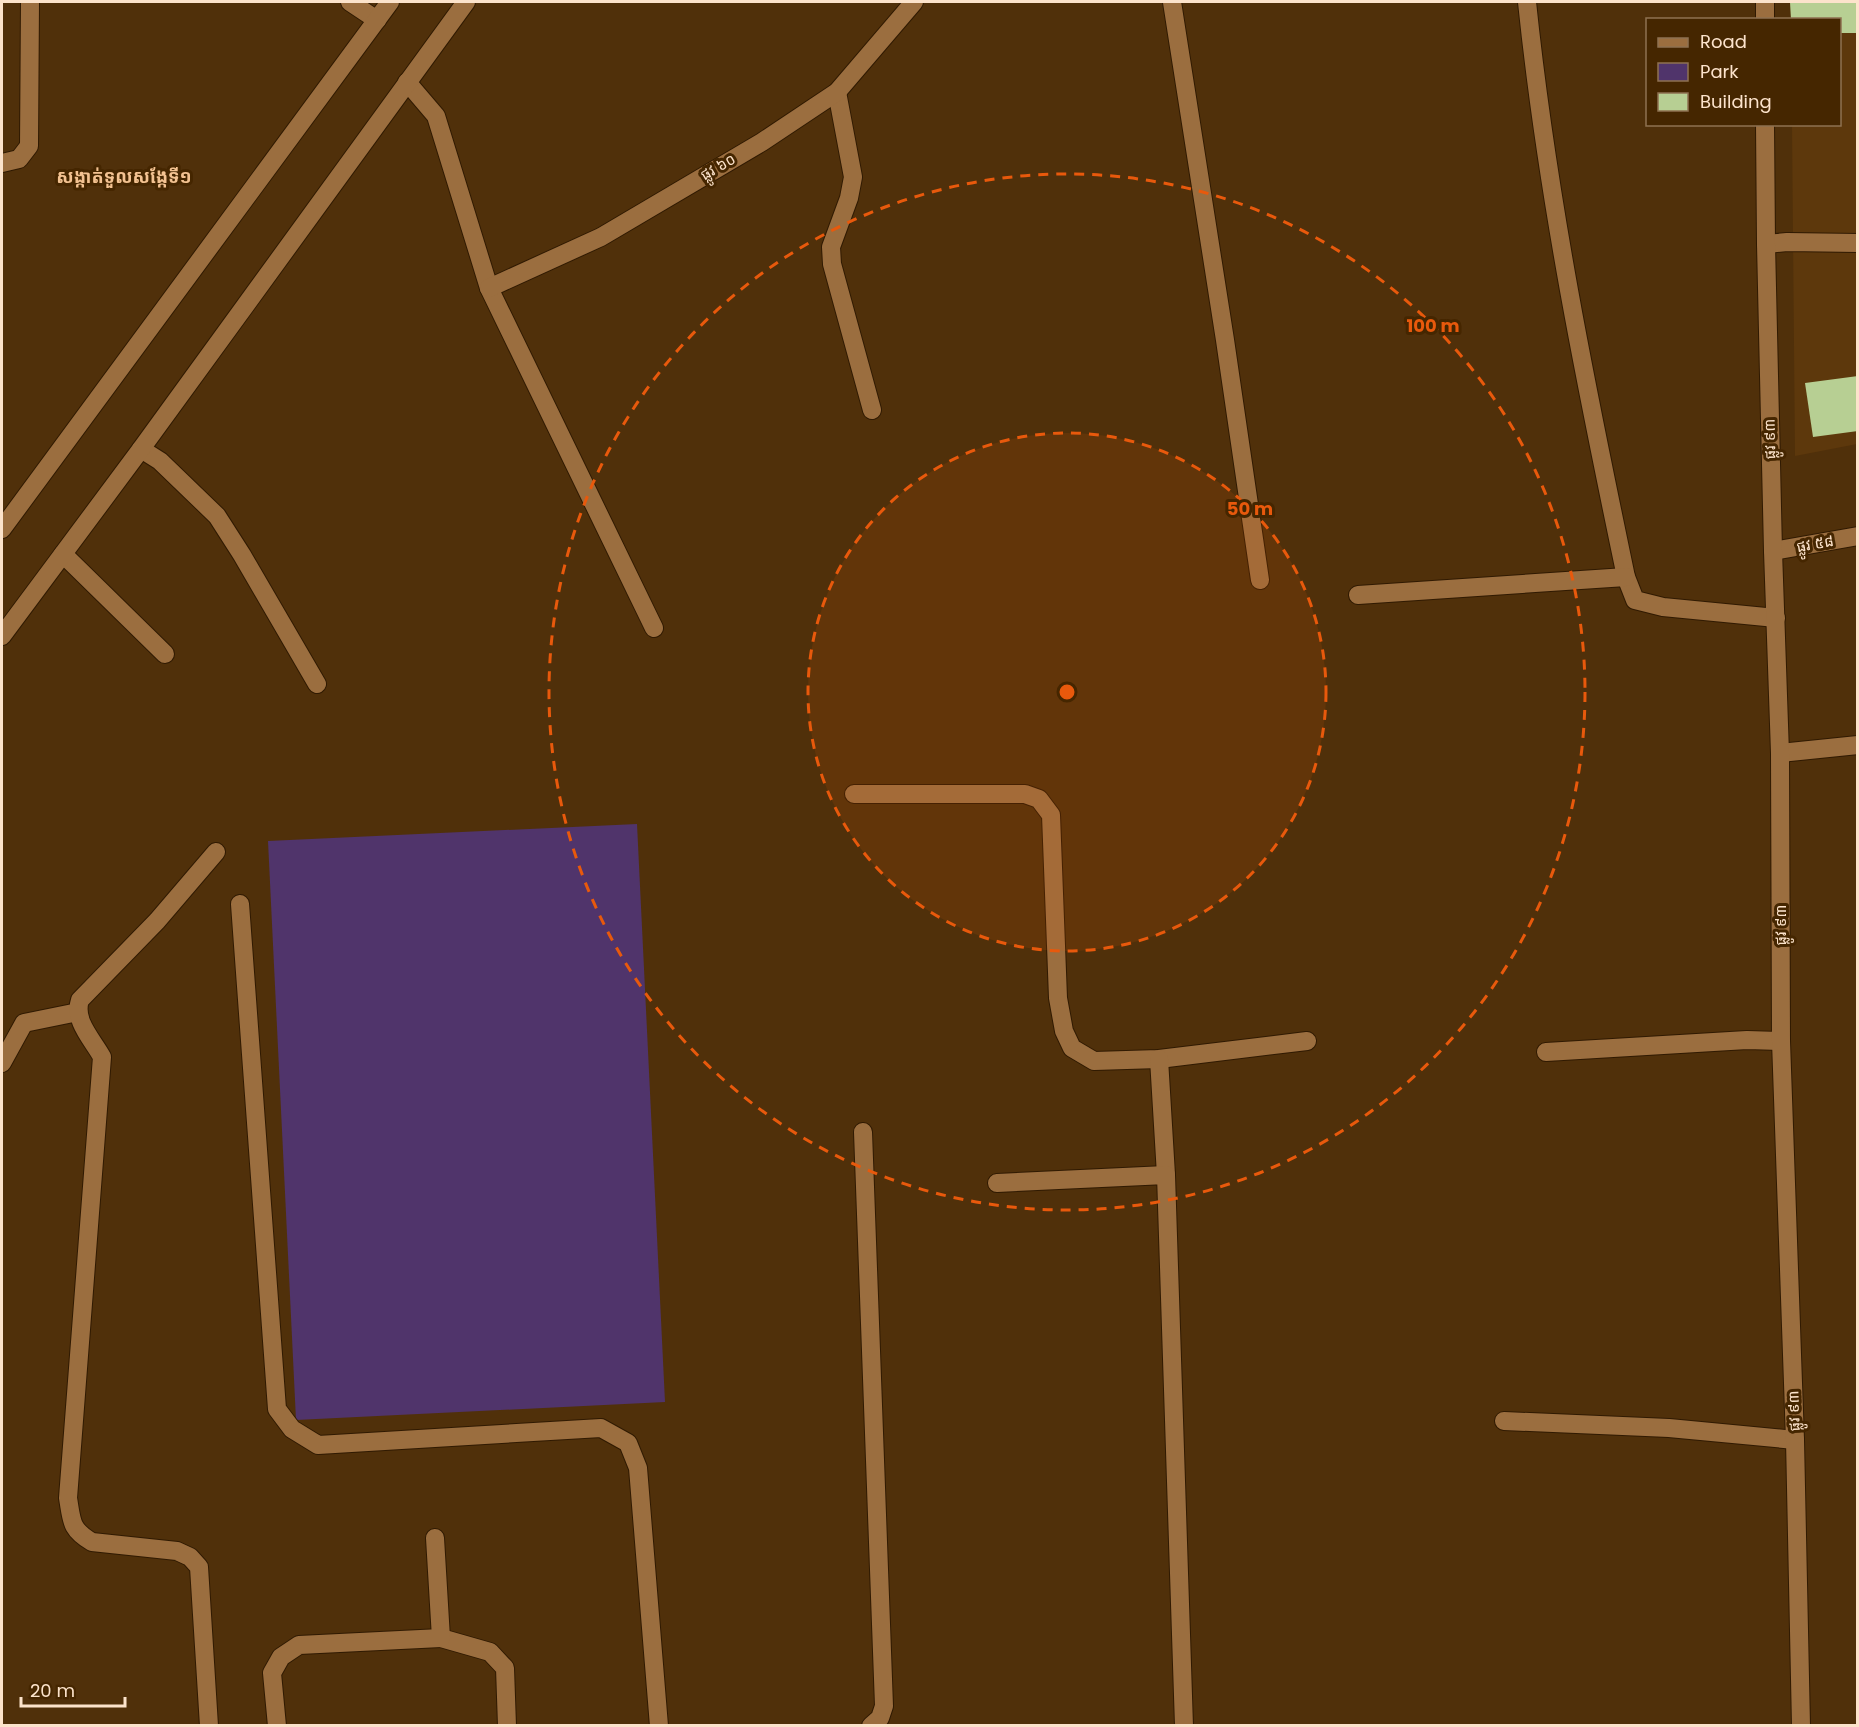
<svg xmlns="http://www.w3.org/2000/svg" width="1859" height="1727" font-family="Poppins,'Noto Sans Khmer',sans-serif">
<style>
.built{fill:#5d380c}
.green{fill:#50346b}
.building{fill:#b7cf93}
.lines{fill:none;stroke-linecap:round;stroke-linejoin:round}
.lane-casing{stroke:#301a02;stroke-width:20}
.street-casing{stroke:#301a02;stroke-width:20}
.secondary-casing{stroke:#301a02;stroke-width:20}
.lane{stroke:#9b6e3f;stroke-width:18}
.street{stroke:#9b6e3f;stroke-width:18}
.secondary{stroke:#9b6e3f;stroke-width:18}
.ring{fill:none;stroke:#e8590c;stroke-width:3;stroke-dasharray:10 8}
.labels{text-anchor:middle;stroke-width:6;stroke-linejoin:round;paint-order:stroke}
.street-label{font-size:15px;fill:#fce3cb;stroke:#452600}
.quarter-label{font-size:18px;font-weight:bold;fill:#f3c291;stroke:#452600}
.centre{fill:#e8590c;stroke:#452600;stroke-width:3}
.ring-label{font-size:18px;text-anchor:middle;font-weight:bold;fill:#e8590c;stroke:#452600;stroke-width:6;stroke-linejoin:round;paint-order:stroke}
</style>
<rect width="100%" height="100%" fill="#50300a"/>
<path class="built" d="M1790 2H1858L1857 444 1795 456 1792 125 1840 124V20L1791 19Z"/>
<path class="green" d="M637 824 665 1402 296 1420 268 841Z"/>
<g class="building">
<path d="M1790 2H1858V33H1840V20H1791Z"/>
<path d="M1858 376V431L1813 437 1805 383Z"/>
</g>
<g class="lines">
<g class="lane-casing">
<g id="lane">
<path d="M837 92 853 177 849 198 831 247 832 264 872 410"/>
<path d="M1766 244 1787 242 1858 243"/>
<path d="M141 449 160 461 217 516 242 555 317 684"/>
<path d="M1773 551 1858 536"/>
<path d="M63 554 165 654"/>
<path d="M1780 753 1858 745"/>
<path d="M854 794H1025L1039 799 1051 815 1058 998 1064 1031 1072 1048 1094 1061 1159 1059 1307 1041"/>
<path d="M240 904 277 1409 292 1429 318 1445 601 1428 628 1443 638 1468 659 1726"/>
<path d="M1546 1052 1747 1040 1781 1041"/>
<path d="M1159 1059 1166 1175"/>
<path d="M2 1063 24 1023 78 1012"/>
<path d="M863 1132 884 1706 880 1718 871 1726"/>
<path d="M997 1183 1166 1175 1184 1726"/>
<path d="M441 1638 490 1652 505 1668 507 1726"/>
<path d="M277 1726 272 1673 281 1657 299 1645 441 1638 435 1538"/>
</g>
</g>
<g class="street-casing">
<g id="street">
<path d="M350 2 377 20"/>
<path d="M1172 2 1225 340 1260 580"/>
<path d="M1527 2C1547 195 1586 386 1626 577L1635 600 1663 607 1776 618"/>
<path d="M407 82 436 116 489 288 654 628"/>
<path d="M2 163 19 159 29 146 30 2"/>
<path d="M489 288 601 237 762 142 837 92 914 2"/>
<path d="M1358 595 1626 577"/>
<path d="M1504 1421 1669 1428 1795 1440"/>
<path d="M209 1726 199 1567 190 1557 177 1551 92 1542C70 1529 72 1521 68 1498L102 1057C93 1040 73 1021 80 1000L157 921 216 852"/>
</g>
</g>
<g class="secondary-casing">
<g id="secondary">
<path d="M1765 2V20"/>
<path d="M1765 124 1766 244 1773 551 1780 753 1781 1041 1795 1440 1801 1726"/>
<path d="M2 529 390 2"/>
<path d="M2 636 141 449 466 2"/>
</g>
</g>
<use href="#lane" class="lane"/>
<use href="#street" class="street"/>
<use href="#secondary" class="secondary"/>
</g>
<circle cx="1067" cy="692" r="259" fill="#e8590c" fill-opacity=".12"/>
<g class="ring">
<circle cx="1067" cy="692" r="259"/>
<circle cx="1067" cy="692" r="518"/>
</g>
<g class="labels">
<g class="street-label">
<text transform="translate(718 167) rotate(-30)" y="5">ផ្លូវ ៦០</text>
<text transform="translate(1770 439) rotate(-91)" y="5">ផ្លូវ ៩៣</text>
<text transform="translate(1815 544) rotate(-10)" y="5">ផ្លូវ ៥៨</text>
<text transform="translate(1781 925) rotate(-90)" y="5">ផ្លូវ ៩៣</text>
<text transform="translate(1794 1411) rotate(-92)" y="5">ផ្លូវ ៩៣</text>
</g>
<g class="quarter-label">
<text x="124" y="183">សង្កាត់ទួលសង្កែទី១</text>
</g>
</g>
<circle cx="1067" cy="692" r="9" class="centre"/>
<g class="ring-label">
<text x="1433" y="332">100 m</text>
<text x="1250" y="515">50 m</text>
</g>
<rect width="1859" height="1727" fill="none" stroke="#fce3cb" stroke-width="6"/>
<rect x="1646" y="18" width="195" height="108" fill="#452600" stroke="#8e7251" stroke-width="1.5"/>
<rect x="1658" y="38" width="30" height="9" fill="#9b6e3f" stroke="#8e7251" stroke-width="1.5"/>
<text x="1700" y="48" font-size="18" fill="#fce3cb">Road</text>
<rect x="1658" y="63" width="30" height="18" fill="#50346b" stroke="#8e7251" stroke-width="1.5"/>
<text x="1700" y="78" font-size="18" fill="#fce3cb">Park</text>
<rect x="1658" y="93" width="30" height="18" fill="#b7cf93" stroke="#8e7251" stroke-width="1.5"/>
<text x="1700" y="108" font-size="18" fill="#fce3cb">Building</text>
<path d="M21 1697v9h104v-9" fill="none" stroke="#fce3cb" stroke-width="3"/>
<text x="30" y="1697" font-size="18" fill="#fce3cb" stroke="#452600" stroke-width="4.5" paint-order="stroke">20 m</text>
</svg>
